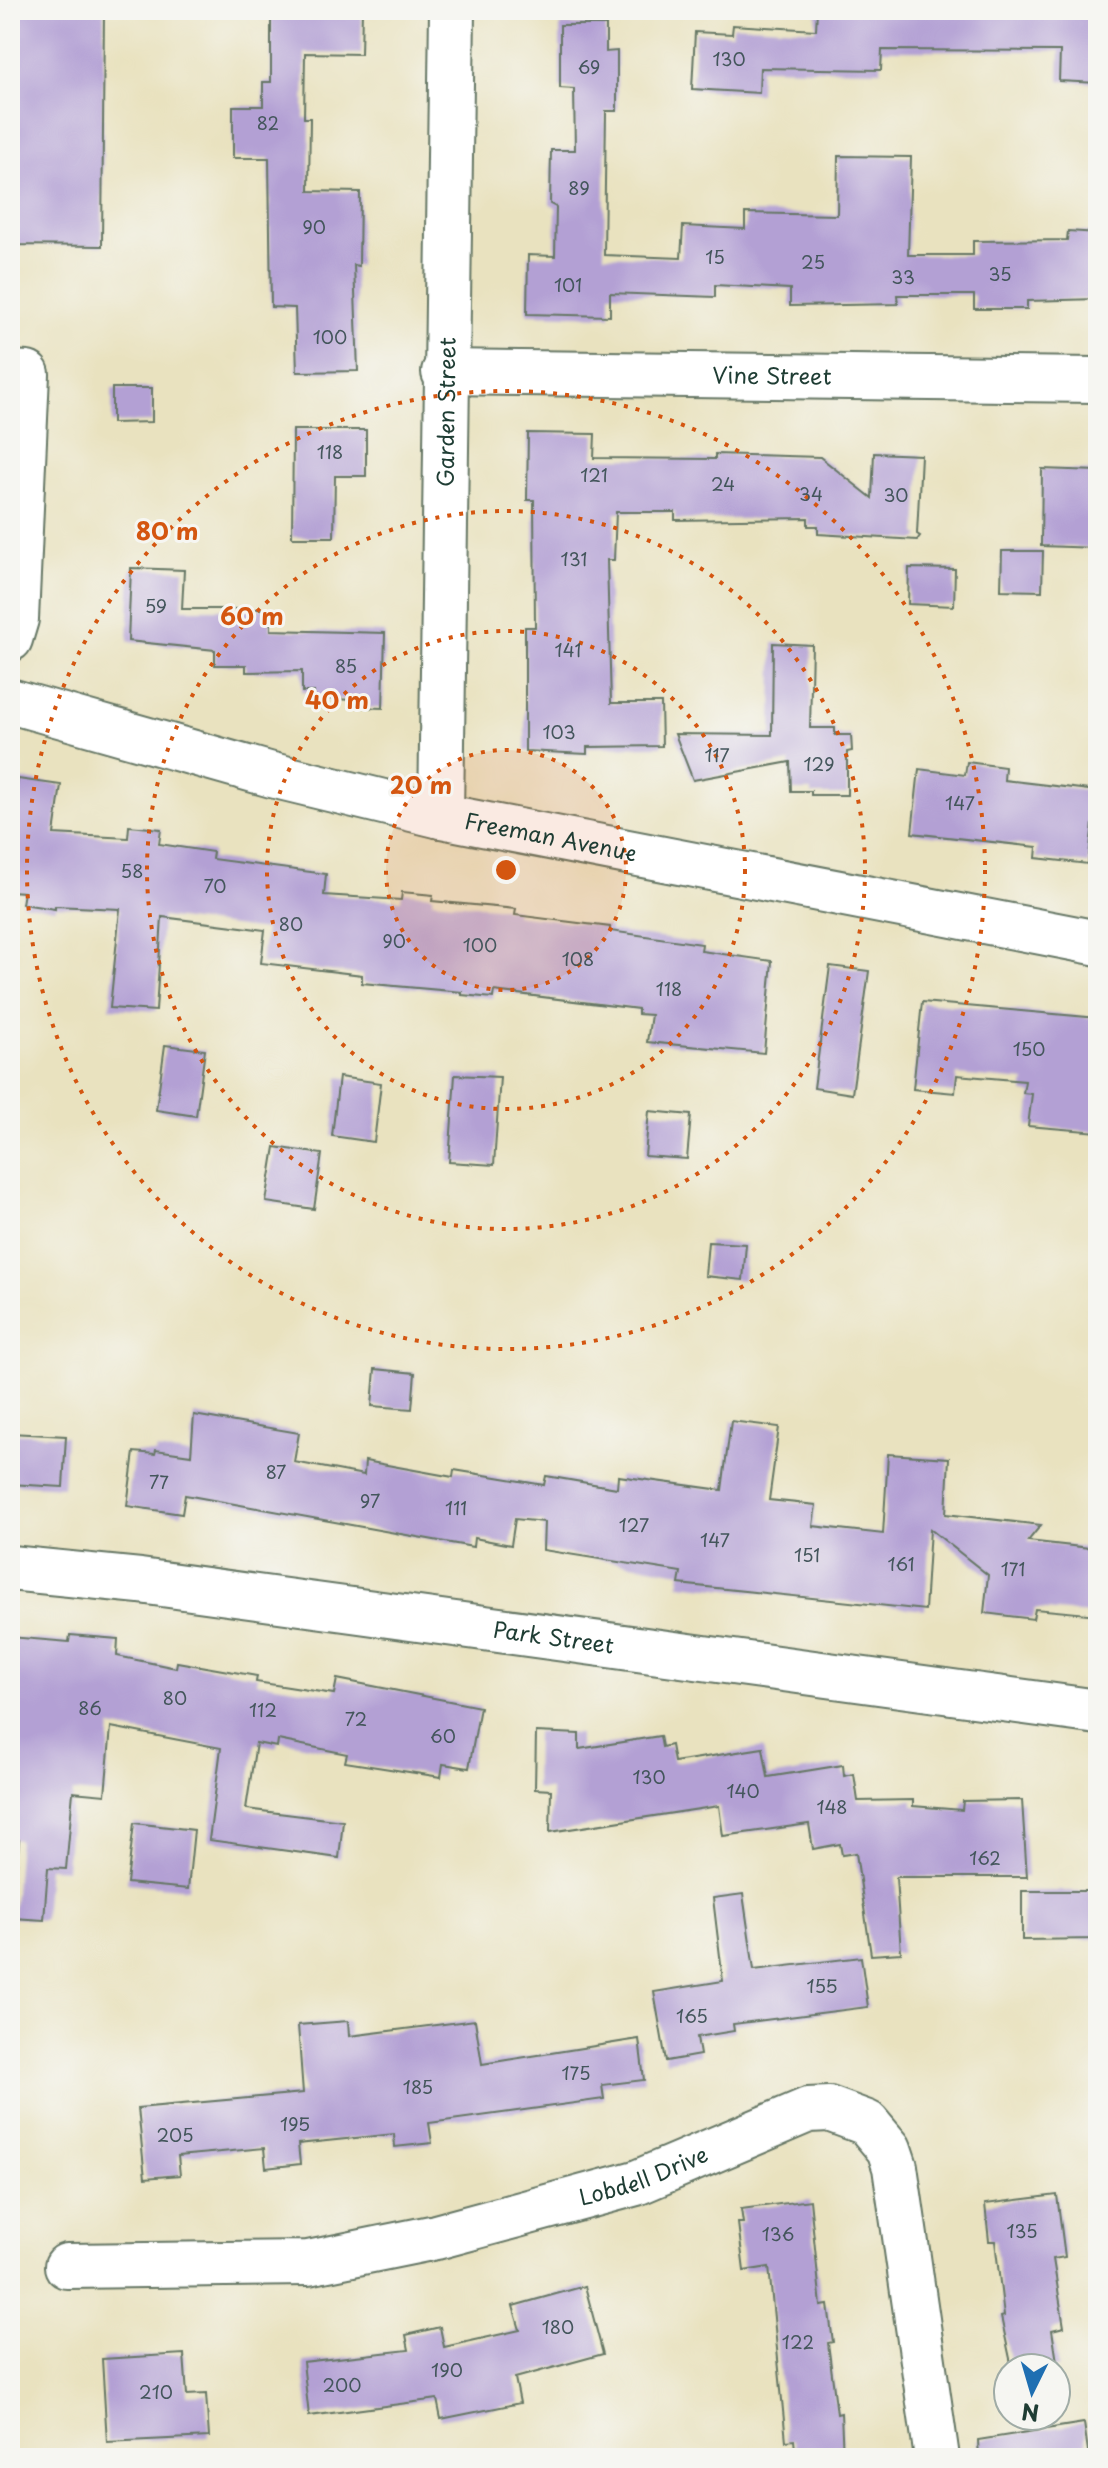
<svg xmlns="http://www.w3.org/2000/svg" width="1108" height="2468" font-family="'Playpen Sans',sans-serif">
<style>
.building{fill:#b3a0d4}
.lines{fill:none;stroke-linecap:round;stroke-linejoin:round}
.minor-casing{stroke:#667765;stroke-width:48}
.minor{stroke:#fff;stroke-width:44}
.ring{fill:none;stroke:#d45610;stroke-width:4;stroke-dasharray:4 8}
.labels{text-anchor:middle;stroke-width:6;stroke-linejoin:round;paint-order:stroke}
.number-label{font-size:18px;fill:#44565c}
.street-label{font-size:22px;fill:#1f3d34;stroke:#f6f6f2}
.centre{fill:#d45610;stroke:#f6f6f2;stroke-width:4}
.ring-label{font-size:24px;text-anchor:middle;font-weight:bold;fill:#d45610;stroke:#f6f6f2;stroke-width:6;stroke-linejoin:round;paint-order:stroke}
</style>
<rect width="100%" height="100%" fill="#f6f6f2"/>
<filter id="ink" filterUnits="userSpaceOnUse"><feTurbulence type="fractalNoise" baseFrequency=".0125" numOctaves="2"/><feDisplacementMap in="SourceGraphic" scale="16" xChannelSelector="R" yChannelSelector="G"/><feConvolveMatrix kernelMatrix="1 2 1 2 8 2 1 2 1" color-interpolation-filters="sRGB"/></filter>
<filter id="wash" filterUnits="userSpaceOnUse"><feTurbulence type="fractalNoise" baseFrequency=".006" numOctaves="4" result="noise"/><feDisplacementMap in="SourceGraphic" scale="32" xChannelSelector="R" yChannelSelector="G"/><feGaussianBlur stdDeviation="1.8" result="paint"/><feColorMatrix in="noise" values="0 0 0 0 0 0 0 0 0 0 0 0 0 0 0 0 0 1.4 0 .05"/><feComposite in="paint" operator="in"/></filter>
<g filter="url(#wash)">
<rect width="100%" height="100%" fill="#e9e2bf"/>
<g id="blocks">
<g class="building">
<path d="M10 10H104L102 246 10 245Z"/>
<path d="M271 10H362L361 54 305 53 304 118H310L309 191 360 192 359 266 354 265 358 371 297 372 295 308 271 307 269 158H233V106H263V82H271Z"/>
<path d="M817 10H1098V83L1059 81 1060 51 882 50 881 70 760 68 759 93 692 89 695 32 732 34 733 25 816 30Z"/>
<path d="M560 25H606V52L617 51V111H606L604 255 681 258 683 226 745 229V213L837 215 838 156 911 157 908 255H973V241L1067 240 1068 231 1098 233V299L1027 301V309H974V295H897L898 304 790 306V289L715 285V297L610 293V316L527 314 528 255 555 256 556 207 550 204 551 150H575L574 89 560 88Z"/>
<path d="M112 388H152V422L112 423Z"/>
<path d="M293 430H366V476H335L334 537H292Z"/>
<path d="M528 433 595 434 594 458 715 459V454L820 457 872 498 874 453 921 455 917 534 920 536 917 540 818 534V526H808V518L675 520V512H616L614 560H607L611 703H661L662 746 587 747V754L525 751V627H535L534 500H527Z"/>
<path d="M1042 469 1098 471V548L1041 546Z"/>
<path d="M1002 551H1043L1042 591 1001 590Z"/>
<path d="M131 568 184 570 182 609H271V630L385 633 383 708 353 707V700L314 698V692H302V671L246 672V665H215V650L128 641Z"/>
<path d="M909 568 955 569 954 606 908 604Z"/>
<path d="M773 643 812 645 810 728H835V735H851L852 751 847 752V795H811V791H791L790 762 693 780 675 734 772 735Z"/>
<path d="M967 762 1005 767 1004 780 1097 791 1088 864 1036 858 1037 847 912 833 919 769 965 775Z"/>
<path d="M18 779 61 785 54 834 128 838 129 826 161 829 159 844 213 852 212 859 326 874 324 895 401 900 402 892 433 895 432 901 516 909 515 915 610 927V931L702 944 701 951 772 961 764 1053 647 1042 651 1015 638 1014V1009L494 991 493 998 462 995V992L362 983V975L261 963 265 930 162 917 156 1011 110 1008 120 909 55 906V909L22 904 24 892 10 891V831Z"/>
<path d="M830 966 869 971 852 1094 814 1088Z"/>
<path d="M922 1002 1098 1018V1132L1028 1126 1032 1094 1023 1093 1025 1081 957 1075 955 1093 913 1089Z"/>
<path d="M165 1045 205 1050 196 1116 156 1110Z"/>
<path d="M455 1075 500 1077 494 1165 449 1162Z"/>
<path d="M339 1077 381 1083 374 1142 332 1136Z"/>
<path d="M649 1111 691 1115 687 1159 645 1156Z"/>
<path d="M275 1147 322 1154 314 1209 266 1202Z"/>
<path d="M708 1242 746 1244 743 1280 705 1276Z"/>
<path d="M375 1369 415 1373 412 1409 372 1406Z"/>
<path d="M194 1415 299 1433 294 1462 364 1475 365 1461 453 1477 454 1470 544 1485 546 1476 617 1488 618 1476 722 1490 731 1421 779 1427 769 1500 816 1505 813 1526 883 1534 888 1454 949 1458 946 1514 1041 1525 1028 1541 1098 1549V1615L1035 1609 1033 1619 984 1613 988 1575 930 1529 925 1610 679 1584 681 1572 543 1550 544 1522 515 1519 511 1545 474 1538 473 1547 185 1495 182 1514 127 1506 134 1452 155 1454 156 1450 191 1455Z"/>
<path d="M10 1433 66 1436 63 1487 10 1484Z"/>
<path d="M70 1635 118 1639 117 1656 176 1668 177 1662 257 1676 256 1682 334 1694 337 1679 480 1707 469 1768 443 1764 441 1777 345 1762 347 1754 278 1740 277 1747 256 1743 246 1809 343 1821 339 1858 209 1840 221 1748 111 1727 105 1795 73 1792 66 1869 48 1868 44 1920 13 1918 19 1840 10 1839V1637L69 1642Z"/>
<path d="M536 1732 579 1734V1749L660 1736 662 1747 671 1745 674 1762 763 1748 768 1777 843 1765 844 1776 854 1774 858 1801 913 1800V1806L962 1810 963 1801 1022 1800 1027 1877H896L901 1953 871 1955 856 1853 842 1855 840 1844 813 1849 809 1824 723 1836 719 1806 550 1832 551 1790 535 1789Z"/>
<path d="M134 1823 194 1830 188 1889 127 1883Z"/>
<path d="M1022 1891H1098V1939L1022 1940Z"/>
<path d="M743 1894 754 1970 861 1957 868 2007 733 2024 734 2031 697 2037 700 2055 666 2061 654 1992 723 1981 713 1898Z"/>
<path d="M475 2020 482 2064 639 2039 644 2080 602 2085 604 2099 429 2123 432 2143 395 2147 394 2134 298 2144 300 2164 266 2168 264 2148 178 2156 180 2175 145 2178 138 2108 303 2093 298 2025 348 2021 349 2036Z"/>
<path d="M1057 2195 1065 2257 1053 2259 1064 2327 1052 2330 1058 2368H1012L1001 2317 1004 2316 995 2241H989L985 2204Z"/>
<path d="M810 2200 821 2306 828 2305 833 2342 828 2343 837 2414 841 2413 843 2458H796L794 2440 786 2441 769 2267 744 2271 738 2223H743L741 2209Z"/>
<path d="M585 2286 603 2354 515 2378 520 2403 441 2419 437 2399 309 2416 303 2362 409 2350 406 2335 440 2327 444 2347 520 2330 513 2306Z"/>
<path d="M184 2354 187 2395 206 2394 209 2437 107 2442 102 2359Z"/>
<path d="M1084 2423 1089 2458H979L978 2440Z"/>
</g>
</g>
</g>
<g filter="url(#ink)">
<use href="#blocks" fill-opacity="0" stroke="#667765" stroke-width="2"/>
<g class="lines">
<g class="minor-casing">
<g id="minor">
<path id="s1" d="M444 372 1098 380"/>
<path d="M10 373 27 374 16 619 10 639"/>
<path id="s2" d="M10 701 272 775 441 816 1098 943"/>
<path id="s3" d="M441 816 452 10"/>
<path id="s4" d="M10 1568 140 1581 1098 1712"/>
<path id="s5" d="M67 2266 308 2263 436 2237 636 2183 808 2110 829 2109 867 2123 889 2149 895 2167 937 2458"/>
</g>
</g>
<use href="#minor" class="minor"/>
</g>
</g>
<circle cx="506" cy="870" r="120" fill="#d45610" fill-opacity=".12"/>
<g class="ring">
<circle cx="506" cy="870" r="120"/>
<circle cx="506" cy="870" r="239"/>
<circle cx="506" cy="870" r="359"/>
<circle cx="506" cy="870" r="479"/>
</g>
<g class="labels">
<g class="number-label">
<text x="729" y="66">130</text>
<text x="589" y="74">69</text>
<text x="268" y="130">82</text>
<text x="579" y="195">89</text>
<text x="314" y="234">90</text>
<text x="715" y="264">15</text>
<text x="813" y="269">25</text>
<text x="1000" y="281">35</text>
<text x="903" y="284">33</text>
<text x="568" y="292">101</text>
<text x="330" y="344">100</text>
<text x="330" y="459">118</text>
<text x="594" y="482">121</text>
<text x="723" y="491">24</text>
<text x="811" y="501">34</text>
<text x="896" y="502">30</text>
<text x="574" y="566">131</text>
<text x="156" y="613">59</text>
<text x="568" y="657">141</text>
<text x="346" y="673">85</text>
<text x="559" y="739">103</text>
<text x="717" y="762">117</text>
<text x="819" y="771">129</text>
<text x="960" y="810">147</text>
<text x="132" y="878">58</text>
<text x="215" y="893">70</text>
<text x="291" y="931">80</text>
<text x="394" y="948">90</text>
<text x="480" y="952">100</text>
<text x="578" y="966">108</text>
<text x="669" y="996">118</text>
<text x="1029" y="1056">150</text>
<text x="276" y="1479">87</text>
<text x="159" y="1489">77</text>
<text x="370" y="1508">97</text>
<text x="456" y="1515">111</text>
<text x="634" y="1532">127</text>
<text x="715" y="1547">147</text>
<text x="807" y="1562">151</text>
<text x="901" y="1571">161</text>
<text x="1013" y="1576">171</text>
<text x="175" y="1705">80</text>
<text x="90" y="1715">86</text>
<text x="263" y="1717">112</text>
<text x="356" y="1726">72</text>
<text x="443" y="1743">60</text>
<text x="649" y="1784">130</text>
<text x="743" y="1798">140</text>
<text x="832" y="1814">148</text>
<text x="985" y="1865">162</text>
<text x="822" y="1993">155</text>
<text x="692" y="2023">165</text>
<text x="576" y="2080">175</text>
<text x="418" y="2094">185</text>
<text x="295" y="2131">195</text>
<text x="175" y="2142">205</text>
<text x="1022" y="2238">135</text>
<text x="778" y="2241">136</text>
<text x="558" y="2334">180</text>
<text x="798" y="2349">122</text>
<text x="447" y="2377">190</text>
<text x="342" y="2392">200</text>
<text x="156" y="2399">210</text>
</g>
<g class="street-label">
<text dy="8" stroke="none"><textPath href="#s1" startOffset="328">Vine Street</textPath></text>
<text dy="8" stroke="none"><textPath href="#s3" startOffset="404">Garden Street</textPath></text>
<text dy="8" stroke="none"><textPath href="#s2" startOffset="558">Freeman Avenue</textPath></text>
<text dy="8" stroke="none"><textPath href="#s4" startOffset="548">Park Street</textPath></text>
<text dy="8" stroke="none"><textPath href="#s5" startOffset="588">Lobdell Drive</textPath></text>
</g>
</g>
<circle cx="506" cy="870" r="12" class="centre"/>
<g class="ring-label">
<text x="167" y="540">80 m</text>
<text x="252" y="625">60 m</text>
<text x="337" y="709">40 m</text>
<text x="421" y="794">20 m</text>
</g>
<rect width="1108" height="2468" fill="none" stroke="#f6f6f2" stroke-width="40"/>
<g transform="translate(1032 2392) rotate(185)"><circle r="38" fill="#f6f6f2" stroke="#a0aca6" stroke-width="2"/>
<path d="M0-6L14 30L0 20L-14 30Z" fill="#1f6fb2"/>
<text y="-12" font-size="22" font-weight="bold" text-anchor="middle" fill="#1f3d34">N</text>
</g>
</svg>
